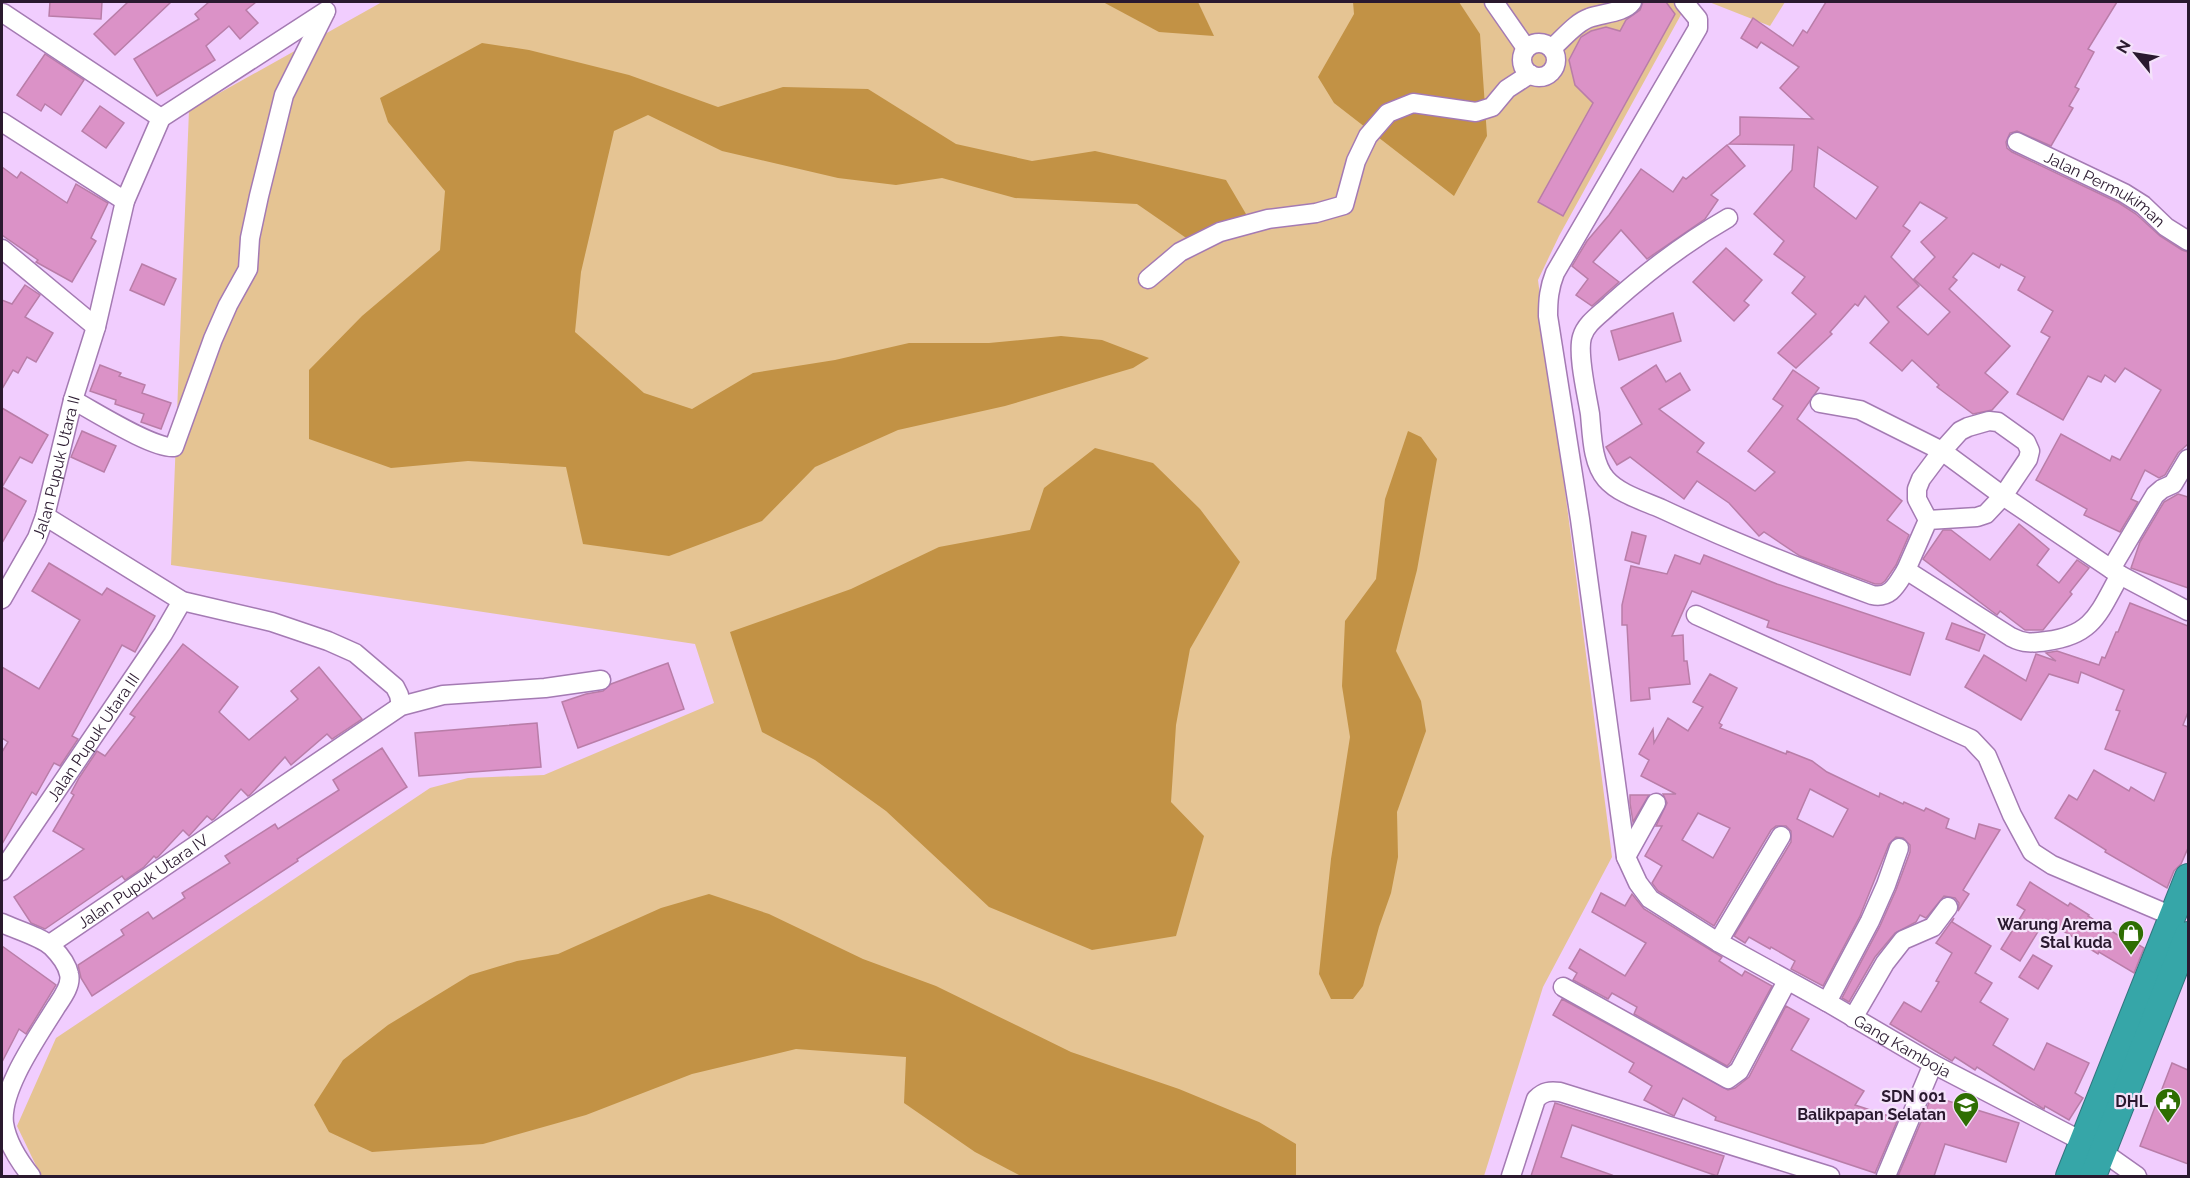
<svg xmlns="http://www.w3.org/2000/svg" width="2190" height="1178" font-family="Raleway,sans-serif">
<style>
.green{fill:#e5c493}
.forest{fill:#c29245}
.building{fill:#db92c7;stroke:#b97da8;stroke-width:1.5;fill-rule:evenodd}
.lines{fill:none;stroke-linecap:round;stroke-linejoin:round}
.minor-casing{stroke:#a47ab3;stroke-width:21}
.highway-casing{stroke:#32757e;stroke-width:28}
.minor{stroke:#fff;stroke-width:18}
.highway{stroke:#36a6a8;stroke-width:26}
.labels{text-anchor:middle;stroke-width:4.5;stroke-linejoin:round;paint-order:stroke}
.street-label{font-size:16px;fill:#2a192f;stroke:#f4e2fa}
.poi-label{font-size:16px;font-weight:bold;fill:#2a192f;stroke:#f4e2fa;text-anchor:end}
</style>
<rect width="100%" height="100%" fill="#f1cdfe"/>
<g class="green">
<path d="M382 2H1688L1559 236 1538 280 1612 857 1543 987 1484 1176H41L17 1126 56 1038 430 788 468 778 544 775 714 703 695 644 171 565 189 110Z"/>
<path d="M1709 2H1785L1770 26Z"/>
</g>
<g class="forest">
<path d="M1103 2H1198L1214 36 1159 32Z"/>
<path d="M1353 2H1459L1480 34 1487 136 1454 196 1334 103 1318 77 1354 14Z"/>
<path d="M482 43 529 50 629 75 718 107 783 87 868 89 956 144 1032 161 1095 151 1226 180 1256 231 1192 242 1137 204 1015 198 942 178 896 185 838 178 722 151 648 115 614 131 581 272 575 332 644 393 692 409 753 373 835 360 909 343H989L1061 336 1102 340 1149 358 1133 368 1005 406 898 430 815 467 762 521 669 556 583 544 566 467 468 461 391 468 309 439V370L362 316 440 250 445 191 388 122 380 98Z"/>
<path d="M1408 431 1421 437 1437 459 1417 570 1396 651 1421 701 1426 731 1397 812 1398 857 1391 893 1379 927 1363 986 1353 999H1331L1319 974 1331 859 1350 737 1342 686 1345 621 1376 579 1385 499Z"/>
<path d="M1095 448 1153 463 1200 509 1240 562 1190 649 1176 725 1171 802 1204 836 1176 936 1092 950 989 907 886 811 815 760 762 732 730 632 851 589 939 547 1030 530 1044 488Z"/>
<path d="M709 894 769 914 863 959 936 986 1071 1052 1179 1089 1259 1122 1296 1144V1176H1021L975 1152 904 1103 906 1057 796 1049 692 1074 586 1115 483 1144 372 1152 329 1132 314 1105 343 1060 388 1025 470 975 517 961 558 954 661 908Z"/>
</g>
<g class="building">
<path d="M50 2H102L101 19 49 16Z"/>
<path d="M128 2H171L115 55 94 34Z"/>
<path d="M209 2H256L246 10 258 23 240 39 229 26 206 46 215 60 157 96 134 59 199 19 195 14Z"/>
<path d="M1643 2H1666L1675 14 1563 216 1538 202 1593 103 1575 85 1569 60 1581 37 1591 31 1606 27 1620 31 1626 20 1640 10Z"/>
<path d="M1826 2H2117L2088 49 2094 52 2075 87 2079 89 2069 106 2073 108 2051 146 2017 131 2010 133 2006 142 2007 148 2012 152 2119 203 2136 214 2160 236 2182 250 2188 252V444L2178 453 2165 475 2159 478 2145 470 2131 499 2138 502 2120 532 2084 515 2087 509 2036 480 2061 434 2110 461 2112 456 2120 460 2161 390 2125 368 2115 382 2105 375 2101 382 2088 376 2063 420 2017 394 2050 337 2041 332 2053 311 2018 290 2025 277 2001 264 1999 268 1973 253 1953 277 1957 280 1949 289 2010 346 1985 373 2008 392 1992 410 1973 414 1937 387 1939 385 1912 360 1902 371 1870 343 1889 322 1865 296 1858 306 1855 304 1830 332 1832 334 1796 368 1778 353 1816 314 1792 293 1805 277 1774 254 1784 241 1754 214 1792 170 1794 145 1729 144 1740 135V117L1813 119 1780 88 1799 67 1761 42 1757 48 1741 38 1753 18 1793 46 1803 30 1807 33ZM1818 147 1878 187 1856 219 1814 187ZM1920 202 1947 218 1921 242 1935 257 1914 279 1950 312 1928 335 1897 307 1919 286 1891 257 1910 231 1903 226Z"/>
<path d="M45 54 84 80 61 115 45 104 41 111 17 95Z"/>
<path d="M100 106 124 123 106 148 82 131Z"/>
<path d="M1727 145 1745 166 1711 195 1718 200 1705 219 1647 259 1621 230 1593 262 1619 282 1592 306 1576 295 1588 279 1572 266 1587 241 1609 215 1641 169 1673 192 1683 177 1686 179Z"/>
<path d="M2 167 17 178 21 172 67 203 76 184 108 203 91 238 96 241 72 282 36 262 38 260 2 235Z"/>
<path d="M1726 248 1762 280 1744 301 1749 305 1734 321 1693 282Z"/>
<path d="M142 264 176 279 164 305 130 290Z"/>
<path d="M25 285 40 295 25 317 53 333 36 362 27 357 18 373 13 370 2 389V300L12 304Z"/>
<path d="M1673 313 1681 341 1619 360 1611 331Z"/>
<path d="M100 365 121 373 119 376 145 385 142 393 171 403 161 429 141 422 144 414 115 404 116 400 90 391Z"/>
<path d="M1656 365 1666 382 1680 373 1690 390 1659 409 1704 443 1697 452 1755 491 1775 472 1748 451 1783 406 1773 399 1793 370 1819 388 1797 419 1902 501 1887 520 1909 535 1896 565 1885 581 1881 584H1875L1800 556 1764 532 1759 536 1729 503 1697 481 1684 499 1630 457 1617 465 1606 447 1642 424 1621 388Z"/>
<path d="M2 408 48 435 32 463 20 457 2 487 26 501 2 543Z"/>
<path d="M82 431 116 446 104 472 71 457Z"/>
<path d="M2178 494 2188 497V588L2131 568 2140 542 2164 502Z"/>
<path d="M2019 524 2049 549 2037 565 2059 583 2077 560 2089 568 2070 592 2072 594 2043 630H2025L2000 611 1997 615 1923 559 1943 530H1951L1990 560Z"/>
<path d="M1632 532 1646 536 1639 564 1625 560Z"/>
<path d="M1675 555 1700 564 1704 555 1777 584 1924 633 1910 675 1767 627 1769 621 1692 591 1672 636 1683 635 1684 661H1687L1690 684 1649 688 1650 699 1631 701 1627 625H1622V605L1631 566 1667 574Z"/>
<path d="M49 563 102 595 107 588 155 616 135 652 122 645 72 736 78 739 60 766 54 763 36 795 32 792 2 844V752L8 742 2 738V667L39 689 80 620 32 591Z"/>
<path d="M2130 603 2188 626V712L2183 725 2188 727V848L2181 864 2174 871 2167 888 2105 852 2106 850 2055 818 2069 795 2077 800 2094 770 2129 791 2131 787 2154 801 2166 773 2105 749 2120 711 2116 710 2124 690 2081 672 2078 683 2049 674 2021 720 1965 687 1984 655 2026 681 2036 654 2056 661 2046 653 2057 651 2099 665 2102 657 2105 658 2116 632H2118Z"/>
<path d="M1952 623 1985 635 1979 651 1946 639Z"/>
<path d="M183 644 238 687 219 712 249 740 298 699 291 691 319 667 362 719 332 739 327 734 291 765 285 757 250 795 248 796 241 789 214 819 212 820 207 816 189 836 183 830 158 857 156 858 154 856 144 867 125 880 122 876 45 929 31 923 14 897 84 849 53 831 74 795 71 793 79 778 97 751 105 756 135 717 130 714Z"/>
<path d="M668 663 684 709 578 748 562 702 586 694 603 691 611 684Z"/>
<path d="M1710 674 1737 688 1719 723 1722 725 1720 728 1786 754 1787 751 1812 761 1827 772 1879 797 1880 793 1903 804 1904 802 1924 811 1926 808 1949 819 1946 828 1975 839 1979 824 2000 830 1963 890 1969 894 1958 911 1959 903 1955 898 1944 896 1926 918 1920 915 1916 922 1895 933 1875 957 1849 1002 1842 998 1880 926 1896 890 1910 852V845L1903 838 1896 837 1889 844 1860 916 1823 986 1791 969 1795 961 1771 947 1770 949 1749 937 1745 943 1734 936 1791 842V831L1786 826H1776L1771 830 1714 926 1658 891 1652 883 1662 866 1645 856 1662 826H1656L1667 803 1663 794H1676L1641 776 1649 760 1639 754 1653 729 1654 743 1668 718 1688 731 1703 707 1693 702ZM1810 789 1848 809 1833 837 1797 819ZM1698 813 1730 828 1713 858 1682 840Z"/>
<path d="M537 723 541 767 419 776 415 733Z"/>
<path d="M382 748 407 787 297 859 298 861 92 996 81 978 78 965 124 935 121 930 148 912 153 919 185 898 182 893 230 863 225 856 275 824 278 829 339 790 333 780Z"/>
<path d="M1630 795H1649L1633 822 1630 803Z"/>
<path d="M2030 882 2068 906 2070 903 2089 915 2088 916 2127 941 2129 939 2144 948 2134 973 2099 952 2098 954 2079 942 2080 941 2045 920 2020 961 2001 949 2025 910 2017 905Z"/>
<path d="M1601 893 1625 906 1632 894 1644 909 1722 957 1719 961 1742 976 1745 971 1772 986 1730 1063 1727 1066 1634 1014 1637 1007 1612 993 1608 999 1573 980 1577 973 1569 968 1580 949 1625 976 1646 943 1592 912Z"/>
<path d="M1954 918 1952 922 1991 946 1975 973 1992 983 1980 1002 2008 1019 1993 1045 2034 1070 2047 1043 2089 1063 2075 1093 2083 1098 2069 1120 2045 1106 2044 1109 2042 1108 1977 1067 1975 1070 1955 1057 1952 1061 1890 1024 1904 1002 1921 1012 1939 982 1936 981 1952 953 1936 943Z"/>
<path d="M2 946 56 985 26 1034 19 1029 2 1062Z"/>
<path d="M2033 955 2052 966 2038 989 2019 977Z"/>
<path d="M1562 999 1728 1090 1735 1088 1749 1077 1786 1006 1809 1019 1791 1050 1864 1091 1855 1105 1898 1119 1875 1173 1715 1120 1716 1117 1683 1098 1674 1116 1670 1114 1644 1100 1652 1086 1629 1072 1634 1063 1553 1015Z"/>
<path d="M2172 1063 2188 1070V1164L2140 1146Z"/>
<path d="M1932 1096 2019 1123 2006 1162 1945 1144 1934 1176H1898Z"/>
<path d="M1555 1103 1724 1156 1717 1176 1572 1125 1561 1157 1612 1175 1611 1176H1531Z"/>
</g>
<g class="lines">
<g class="minor-casing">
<g id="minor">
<path d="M1494 2 1526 48"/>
<path id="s1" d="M1684 2 1698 19V28L1555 273C1549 288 1548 300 1548 316L1580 519 1626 857 1638 883 1650 899 1718 942 1827 1002 1933 1064 2103 1152 2137 1176"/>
<path d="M3 13 161 118"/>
<circle cx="1539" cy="60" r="17"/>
<path d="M1552 48C1563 39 1575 23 1589 18 1602 13 1624 13 1632 2"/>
<path d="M2 122 125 201"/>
<path id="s2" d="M2017 142 2124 193 2143 205 2166 227 2188 241"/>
<path d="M1728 218C1686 242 1648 271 1611 304 1601 314 1586 323 1582 337 1577 354 1587 395 1590 414 1592 434 1592 463 1606 479 1619 494 1644 501 1662 509 1730 541 1801 569 1872 595 1891 599 1897 584 1906 570L2011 637C2024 644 2033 643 2047 641 2094 635 2099 612 2120 575"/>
<path d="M2 249 96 327"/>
<path d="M1148 279 1180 252 1220 232 1268 219 1316 213 1344 205 1356 161 1368 136 1388 113 1413 103 1476 112 1492 107 1507 89 1530 74"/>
<path d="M73 400C94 411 153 449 174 447L213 339 228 305 248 269 250 238 259 196 284 95 325 13"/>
<path d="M1820 403 1860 410 1942 451 2003 496 2120 575 2188 611"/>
<path d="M45 516 182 601 272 622 328 641 355 653 395 687 399 695 401 706"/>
<path d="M2111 569 2155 495 2162 489 2173 484 2188 459"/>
<path d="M1906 570 1928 520 1917 499V489L1921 479 1942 451 1960 431 1968 427 1989 421 1998 422 2026 442 2030 451 2028 459 2003 496 1986 514 1977 517 1928 520"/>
<path id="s3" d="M2 599 37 538 45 516 73 400 96 327 125 201 161 118 326 11"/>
<path d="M1696 615 1971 739 1987 756 2012 815 2032 852 2052 865 2172 916"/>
<path d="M1626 857 1656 803"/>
<path id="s4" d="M2 871 163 634 182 601"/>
<path d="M2 923C14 929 42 937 52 947 58 953 67 964 69 974 72 985 62 998 56 1007 39 1035 0 1089 4 1123 7 1143 19 1161 31 1176"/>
<path d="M1718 942 1781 836"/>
<path id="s5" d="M50 944 401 706 443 695 545 688 601 680"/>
<path d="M1563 987 1728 1079 1739 1071 1787 981"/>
<path d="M1827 1002 1870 921 1886 885 1899 848"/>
<path d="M1853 1018 1885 963 1903 940 1933 927 1948 907"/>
<path d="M1511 1176 1536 1099C1544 1091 1550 1091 1560 1092L1830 1176"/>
<path d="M1886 1176 1933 1064"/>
</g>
</g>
<g class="highway-casing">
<g id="highway">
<path d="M2069 1176 2188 877"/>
<path d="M2093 1176 2188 935"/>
</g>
</g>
<use href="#minor" class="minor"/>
<use href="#highway" class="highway"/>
</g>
<defs>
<g id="shop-pin" transform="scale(1.35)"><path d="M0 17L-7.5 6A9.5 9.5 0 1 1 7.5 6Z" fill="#2e6e02" stroke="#f4e2fa"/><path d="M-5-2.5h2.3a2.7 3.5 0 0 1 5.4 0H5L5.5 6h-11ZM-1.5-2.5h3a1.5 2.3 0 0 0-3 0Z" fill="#fff"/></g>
<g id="civic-pin" transform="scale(1.35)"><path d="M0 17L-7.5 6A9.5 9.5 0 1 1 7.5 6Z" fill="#2e6e02" stroke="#f4e2fa"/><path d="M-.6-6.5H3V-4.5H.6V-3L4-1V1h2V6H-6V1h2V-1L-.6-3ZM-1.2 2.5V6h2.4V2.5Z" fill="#fff"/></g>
<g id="school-pin" transform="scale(1.35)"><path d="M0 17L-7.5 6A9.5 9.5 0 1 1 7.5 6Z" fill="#2e6e02" stroke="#f4e2fa"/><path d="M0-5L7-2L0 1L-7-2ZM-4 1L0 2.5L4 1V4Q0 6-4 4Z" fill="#fff"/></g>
</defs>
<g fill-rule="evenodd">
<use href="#shop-pin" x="2131" y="933"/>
<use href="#civic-pin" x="2168" y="1101"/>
<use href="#school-pin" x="1966" y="1105"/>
</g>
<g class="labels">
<g class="street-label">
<text dy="6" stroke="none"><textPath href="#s2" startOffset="100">Jalan Permukiman</textPath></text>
<text dy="6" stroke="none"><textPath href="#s3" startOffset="144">Jalan Pupuk Utara II</textPath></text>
<text dy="6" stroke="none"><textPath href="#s4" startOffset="162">Jalan Pupuk Utara III</textPath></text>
<text dy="6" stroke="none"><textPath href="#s5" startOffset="112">Jalan Pupuk Utara IV</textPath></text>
<text dy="6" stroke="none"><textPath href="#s1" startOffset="1246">Gang Kamboja</textPath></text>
</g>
<g class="poi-label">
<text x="2112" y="930">Warung Arema<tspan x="2112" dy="18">Stal kuda</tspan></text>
<text x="1946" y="1102">SDN 001<tspan x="1946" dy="18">Balikpapan Selatan</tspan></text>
<text x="2148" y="1107">DHL</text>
</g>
</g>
<rect width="2190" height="1178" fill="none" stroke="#2a192f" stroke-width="6"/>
<g transform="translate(2136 54) rotate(300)" stroke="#f4e2fa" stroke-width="4.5" paint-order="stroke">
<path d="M0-4.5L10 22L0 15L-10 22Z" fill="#2a192f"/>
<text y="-9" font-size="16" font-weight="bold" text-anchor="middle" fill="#2a192f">N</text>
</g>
</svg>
